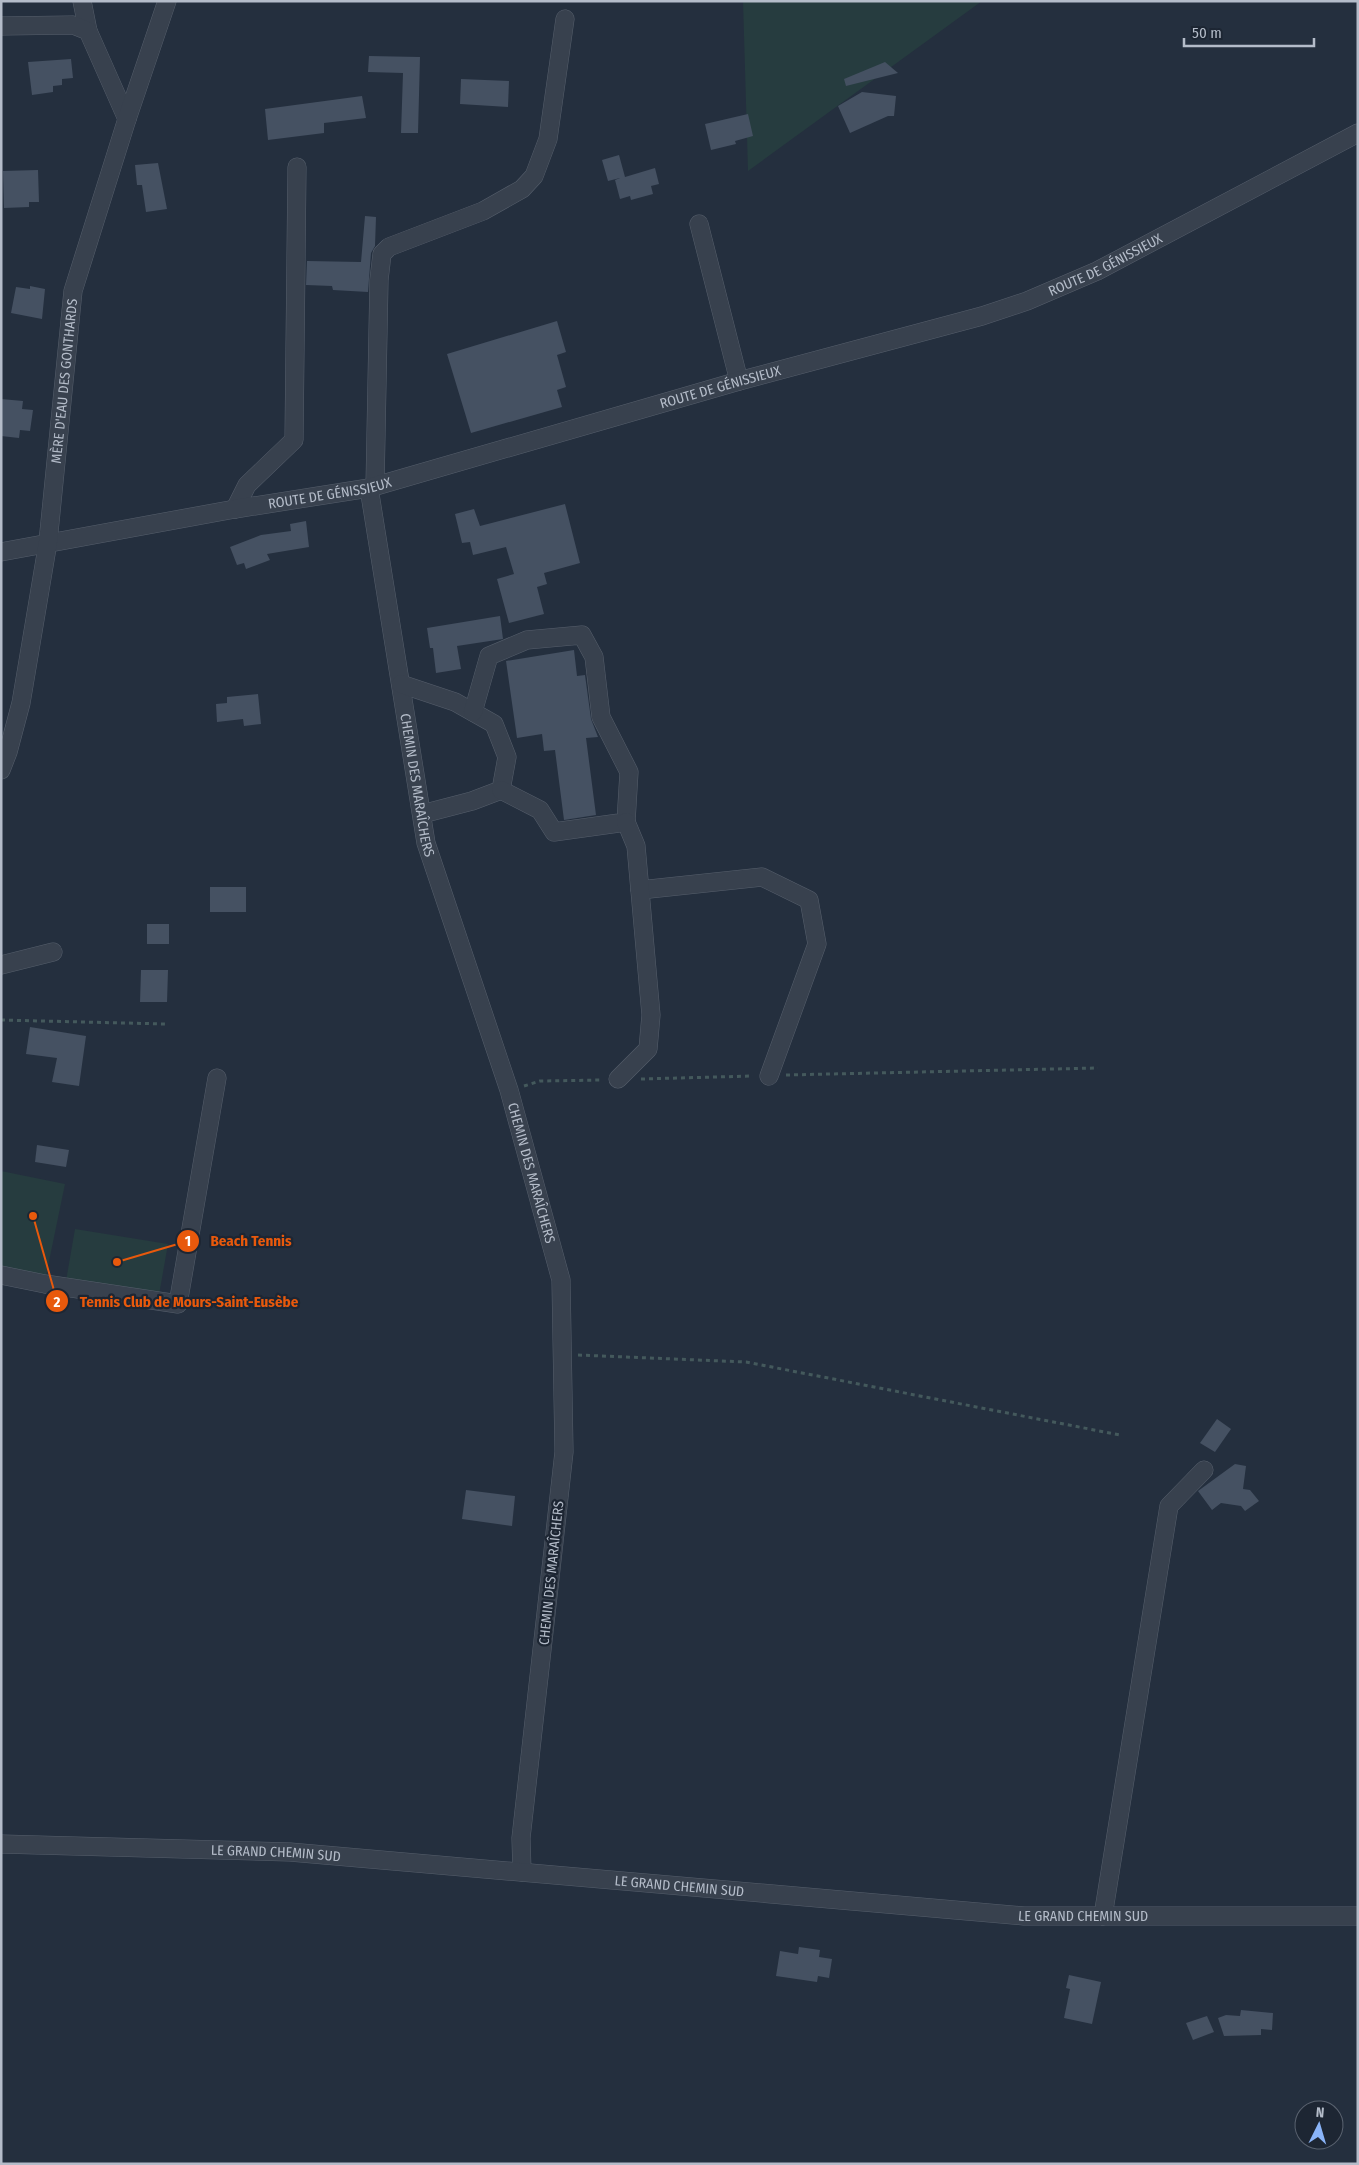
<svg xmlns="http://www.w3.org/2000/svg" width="1359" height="2165" font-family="'Fira Sans Condensed',sans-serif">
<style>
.green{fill:#263c3f}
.building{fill:#455162}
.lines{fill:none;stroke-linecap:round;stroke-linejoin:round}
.minor-casing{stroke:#565f6c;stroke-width:19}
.path{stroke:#44595c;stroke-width:3;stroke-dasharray:4 4;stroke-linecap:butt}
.minor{stroke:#38414e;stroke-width:18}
.labels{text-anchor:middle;stroke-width:4.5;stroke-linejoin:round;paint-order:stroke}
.street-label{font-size:14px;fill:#b4bcc9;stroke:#1d2633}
.leader{fill:none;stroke:#e8590c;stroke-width:2}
.callout-dot{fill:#e8590c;stroke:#1d2633;stroke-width:2}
.mark-label{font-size:15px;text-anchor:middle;font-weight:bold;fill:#fff}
.callout-label{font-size:15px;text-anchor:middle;font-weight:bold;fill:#e8590c;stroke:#1d2633;stroke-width:4.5;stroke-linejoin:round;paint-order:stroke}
</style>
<rect width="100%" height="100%" fill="#242f3e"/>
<g class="green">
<path d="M743 1H982L748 171Z"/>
<path d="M1 1171 65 1184 46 1276 1 1267Z"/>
<path d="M75 1229 168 1244 159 1295 66 1281Z"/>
</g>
<g class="building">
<path d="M369 56 420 57 418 133H401L403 73 368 72Z"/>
<path d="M71 59 73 78 62 79V85L53 86V92L32 95 28 62Z"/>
<path d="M885 62 898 73 846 86 844 79Z"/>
<path d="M461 79 509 81 508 107 460 104Z"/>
<path d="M862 92 896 96 894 116H888L850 133 838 106Z"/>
<path d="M362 96 366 118 324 123V133L268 140 265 109Z"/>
<path d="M748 114 753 136 735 141 736 144 711 150 705 124Z"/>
<path d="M619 155 625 177 655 168 659 184 651 186 653 194 631 200 630 196 620 199 615 180 620 178 608 181 602 160Z"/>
<path d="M158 163 167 209 146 212 142 185H137L135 165Z"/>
<path d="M38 170 39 202H29V207L4 208 3 171Z"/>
<path d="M365 216 376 217 375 246 371 253 368 292 333 290 332 286 306 285 307 261 361 262Z"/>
<path d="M30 286 45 289 42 319 11 313 16 287 30 289Z"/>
<path d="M557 321 566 352 557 355 566 387 557 390 562 407 471 433 447 354Z"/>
<path d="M1 399 23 401 22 409 33 410 30 431 20 430 19 438 1 436Z"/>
<path d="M565 504 580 563 544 573 547 584 537 587 544 614 509 623 497 579 514 574 506 547 473 555 470 542 462 543 455 514 474 509 480 526Z"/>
<path d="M306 521 309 547 267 554 270 560 246 569 244 563 237 565 230 547 261 535 291 531 290 524Z"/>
<path d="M500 616 503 639 457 646 461 669 436 673 433 648H430L427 628Z"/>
<path d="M574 650 577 676 585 675 591 719 598 737 586 738 596 815 564 820 555 750 544 751 542 734 517 738 506 661Z"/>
<path d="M258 694 261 724 244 726 243 719 217 722 216 704 227 703V697Z"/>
<rect x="210" y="887" width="36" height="25"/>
<rect x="147" y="924" width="22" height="20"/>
<path d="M141 970H168L167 1002H140Z"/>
<path d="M30 1027 86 1036 79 1086 52 1082 57 1058 26 1054Z"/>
<path d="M37 1145 69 1150 66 1167 35 1162Z"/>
<path d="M1217 1419 1231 1429 1215 1452 1200 1443Z"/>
<path d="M1235 1464 1246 1466 1243 1489 1250 1490 1259 1501 1245 1511 1241 1506 1221 1503 1212 1510 1198 1491Z"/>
<path d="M466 1490 515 1496 512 1526 462 1519Z"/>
<path d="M799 1947 820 1950 819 1957 832 1959 829 1978 818 1976 817 1982 776 1976 780 1951 798 1954Z"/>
<path d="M1069 1975 1101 1982 1092 2024 1064 2018 1070 1989 1066 1988Z"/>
<path d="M1241 2010 1273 2013 1272 2030 1261 2029V2035L1224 2036 1218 2018 1226 2015 1240 2016Z"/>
<path d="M1207 2016 1214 2032 1193 2040 1186 2023Z"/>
</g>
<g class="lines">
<g class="minor-casing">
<g id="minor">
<path d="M82 1 88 31"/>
<path d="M1 26 73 25 88 31 127 119"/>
<path d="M699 224 739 381"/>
<path d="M375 486 379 280 382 254 389 247 483 211 522 189 534 176 548 139 565 19"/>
<path id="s1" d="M369 488 426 843 509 1090 561 1280 564 1452 521 1838 522 1872"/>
<path d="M235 509 247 485 294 440 297 167"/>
<path id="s2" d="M1 552 235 509 369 488 739 381 982 316 1027 301 1097 271 1358 133"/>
<path d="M401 684 455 702 494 724 507 757 501 790 472 801 422 814"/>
<path d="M473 712 489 656 527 640 582 635 594 657 601 717 629 772 626 822 554 832 540 810 501 790"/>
<path id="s3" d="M1 770 8 752 21 703 48 542 73 291 127 119 167 1"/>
<path d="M640 890 762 877 809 900 817 944 769 1076"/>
<path d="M1 965 53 952"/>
<path d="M618 1079 648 1049 651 1015 636 846 626 822"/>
<path d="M1 1275 45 1284 178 1304 217 1078"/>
<path id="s4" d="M1 1844 290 1852 1024 1916H1358"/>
<path d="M1103 1916 1169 1506 1204 1470"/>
</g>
</g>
<g class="path">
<path d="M1 1020 165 1024"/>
<path d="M786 1075 1098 1068"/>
<path d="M641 1079 753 1076"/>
<path d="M524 1086 540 1081 603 1080"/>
<path d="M578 1355 746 1362 1120 1435"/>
</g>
<use href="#minor" class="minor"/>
</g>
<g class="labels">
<g class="street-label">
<text dy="5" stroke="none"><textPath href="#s2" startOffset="1144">ROUTE DE GÉNISSIEUX</textPath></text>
<text dy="5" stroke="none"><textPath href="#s3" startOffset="395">MÈRE D'EAU DES GONTHARDS</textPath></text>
<text dy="5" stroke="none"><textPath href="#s2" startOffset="739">ROUTE DE GÉNISSIEUX</textPath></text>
<text dy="5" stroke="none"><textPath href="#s2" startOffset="334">ROUTE DE GÉNISSIEUX</textPath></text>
<text dy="5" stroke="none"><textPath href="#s1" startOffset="301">CHEMIN DES MARAÎCHERS</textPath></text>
<text dy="5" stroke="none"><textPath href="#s1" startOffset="706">CHEMIN DES MARAÎCHERS</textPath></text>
<text transform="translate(551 1573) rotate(-84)" y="5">CHEMIN DES MARAÎCHERS</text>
<text dy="5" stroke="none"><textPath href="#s4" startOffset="275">LE GRAND CHEMIN SUD</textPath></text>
<text dy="5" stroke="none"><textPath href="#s4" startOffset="680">LE GRAND CHEMIN SUD</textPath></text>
<text dy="5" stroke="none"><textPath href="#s4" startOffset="1085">LE GRAND CHEMIN SUD</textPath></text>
</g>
</g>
<path class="leader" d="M117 1262L188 1241M33 1216L57 1301"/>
<g class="callout-dot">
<circle cx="117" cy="1262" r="5"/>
<circle cx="33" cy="1216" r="5"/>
<circle cx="188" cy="1241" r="12"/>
<circle cx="57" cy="1301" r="12"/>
</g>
<g class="mark-label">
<text x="188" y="1246">1</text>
<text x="57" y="1307">2</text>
</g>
<g class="callout-label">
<text x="251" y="1246">Beach Tennis</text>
<text x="189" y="1307">Tennis Club de Mours-Saint-Eusèbe</text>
</g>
<rect width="1359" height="2165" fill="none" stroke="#b4bcc9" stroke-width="5"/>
<g transform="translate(1319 2125) rotate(5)"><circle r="24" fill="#1d2633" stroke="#59626f"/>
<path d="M0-4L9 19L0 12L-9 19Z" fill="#8ab4f8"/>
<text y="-8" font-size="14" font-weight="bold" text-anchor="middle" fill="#b4bcc9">N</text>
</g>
<path d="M1184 38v8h130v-8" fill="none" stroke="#b4bcc9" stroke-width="2.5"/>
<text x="1192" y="38" font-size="15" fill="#b4bcc9" stroke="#1d2633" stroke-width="4" paint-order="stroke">50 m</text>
</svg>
